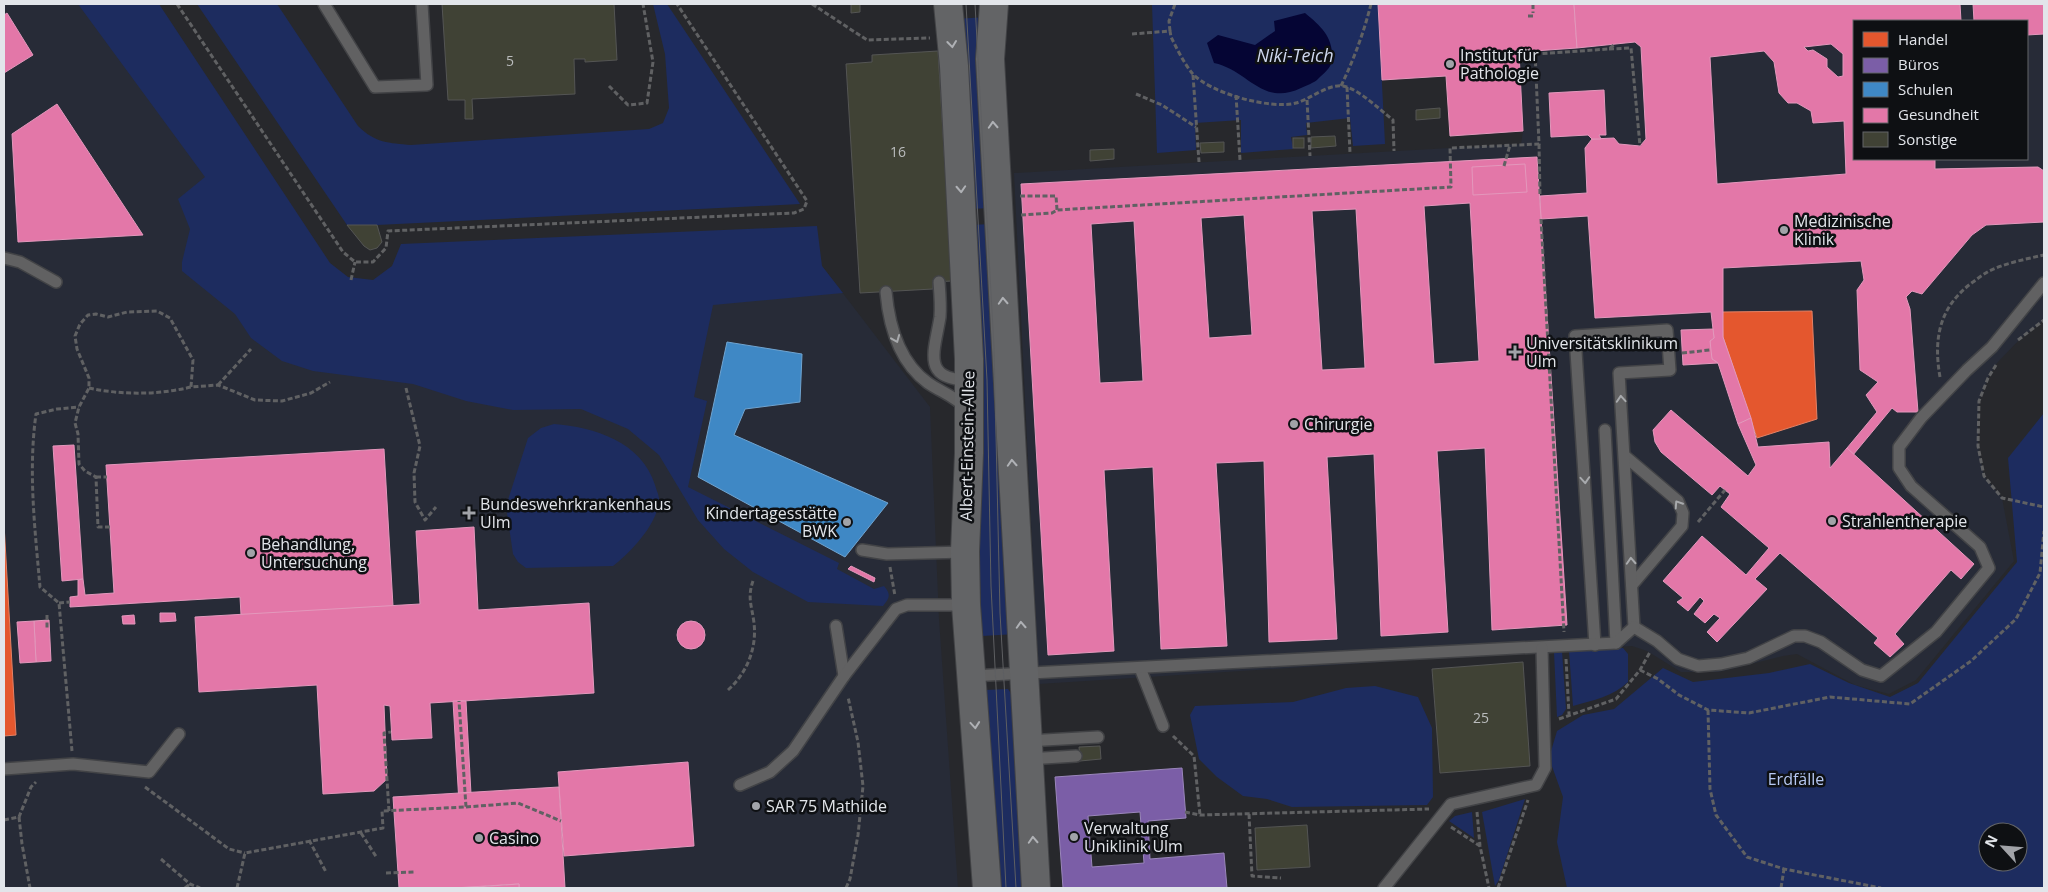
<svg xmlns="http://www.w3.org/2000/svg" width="2048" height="892" font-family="'Open Sans',sans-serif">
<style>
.built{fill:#272b37;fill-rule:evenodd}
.green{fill:#1d2c5f;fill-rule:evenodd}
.water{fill:#050534}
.shops{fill:#e4572e;stroke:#e38266}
.offices{fill:#7b5ea7;stroke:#9a86bb;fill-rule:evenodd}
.schools{fill:#3f88c5;stroke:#70a4d0}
.health{fill:#e377a8;stroke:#e398bc;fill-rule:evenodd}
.building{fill:#404235;stroke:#545554}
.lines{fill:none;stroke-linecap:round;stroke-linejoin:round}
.lane-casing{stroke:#424346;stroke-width:14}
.secondary-casing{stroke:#424346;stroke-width:30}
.path{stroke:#606163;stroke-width:3;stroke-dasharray:5 2.5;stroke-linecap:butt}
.lane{stroke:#616162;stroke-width:11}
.secondary{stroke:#636466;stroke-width:28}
.tram{stroke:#5e5f62;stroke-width:1}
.oneway{stroke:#afb1b5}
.oneway2{stroke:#a8aaad}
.poi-dot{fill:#a1a3a8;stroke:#0e1013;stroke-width:2}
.labels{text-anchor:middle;stroke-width:5;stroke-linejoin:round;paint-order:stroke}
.number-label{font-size:14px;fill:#babcbd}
.poi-label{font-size:16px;fill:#e2e5ea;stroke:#0e1013;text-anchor:start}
.street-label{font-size:16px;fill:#e2e5ea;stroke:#0e1013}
.park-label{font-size:16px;fill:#b6c8f2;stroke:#0e1013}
.water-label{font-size:18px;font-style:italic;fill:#ced7ed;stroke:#0e1013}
</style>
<rect width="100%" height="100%" fill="#27282c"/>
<g class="built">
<path d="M4 4H113L318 325 822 266 930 407 939 619 958 888H4Z"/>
<path d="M1516 4H2044V320L2019 340 1997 363 1988 378 1979 401 1978 418V446L1984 476 2002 498 2014 561 1916 680 1889 694 1855 685 1797 654 1783 656 1719 672H1681L1647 651 1632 646 1039 684 1014 173 1521 144 1523 131ZM1854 21H2027V159H1854Z"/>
</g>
<g class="green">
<path d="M78 4H159L330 263 348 277 373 280 392 266 401 244 817 226 822 266 843 293 713 305 694 397 707 401 688 487 839 563 837 569 874 589 884 586C891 594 890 598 883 606L808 602 753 572 724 549 698 520 659 455 628 429 581 409 513 410 466 401 413 384 313 371 282 361 251 338 235 314 182 271V262L190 229 178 199 205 177Z"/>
<path d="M197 4H277L358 126C375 143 389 143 411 145L649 129 663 123 669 108 665 54 653 4H667L800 204 377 225H347Z"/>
<path d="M1152 4H1378L1385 144 1353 146 1350 118 1306 123 1307 135 1291 137 1293 149 1241 153V120L1195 123 1196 150 1157 153Z"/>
<path d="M988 17 993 208 968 209 954 19Z"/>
<path d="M994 224 1016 634 982 636 968 225Z"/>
<path d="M2044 413V888H1567L1557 842 1563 797 1549 758 1557 731 1583 715 1614 709 1663 668 1693 682 1769 673 1810 664 1849 683 1890 697 1918 683 2017 562 2008 458ZM1988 832H2018V862H1988Z"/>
<path d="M554 424C594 427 642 442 655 485 656 489 659 495 659 499 659 523 630 553 613 566L526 568 518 562 513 554 506 506 528 438 541 428Z"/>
<path d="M1623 648 1628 654V682C1614 696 1591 701 1573 706L1569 651Z"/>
<path d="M1562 651 1566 709 1562 715 1557 717 1554 652Z"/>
<path d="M1375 686 1418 697 1432 728 1433 797 1427 805 1292 807 1267 799 1243 796 1217 777 1199 759 1190 715 1195 706 1293 702 1346 688Z"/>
<path d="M1008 689 1012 695 1030 888H993L985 690Z"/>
<path d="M1525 799 1499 880 1495 886 1482 812Z"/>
<path d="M1472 812 1474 838 1449 821 1455 816Z"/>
</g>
<path class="water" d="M1305 13C1322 27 1334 38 1332 61 1331 68 1323 74 1318 79 1314 83 1307 85 1301 88 1262 107 1248 70 1214 63L1207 43 1218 35 1255 45 1275 31 1274 21Z"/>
<g class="shops">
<path d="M1812 311 1817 419 1757 438 1723 337 1722 312Z"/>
<path d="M4 524 16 735 4 736Z"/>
</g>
<path class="offices" d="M1182 768 1186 818 1148 821 1150 859 1224 853 1227 888H1063L1055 777ZM1140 812 1144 863 1092 867 1088 816Z"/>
<path class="schools" d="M727 342 802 354 800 402 745 409 734 435 888 503 845 557 698 477Z"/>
<g class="health">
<path d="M1378 4H1574L1577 48 1519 52 1523 131 1450 136 1446 76 1382 80Z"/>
<path d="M1574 4H1960L1961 21H1854V159H1935V169L2038 167 2044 171V222L1986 225 1972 235 1922 294 1912 291 1906 297 1910 309 1918 412H1897L1892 408 1853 455 1847 448 1877 412 1866 395 1878 382 1860 370 1857 290 1864 280 1861 261 1723 268V337L1751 418 1738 424 1718 363 1712 359 1710 350V341L1714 338 1711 312 1595 318 1588 216 1541 219 1540 196 1587 193 1585 148 1592 139 1614 138 1619 144 1640 146 1646 139 1641 47 1635 42 1577 48ZM1831 44 1843 54V76L1838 77 1827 67V59L1813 50 1808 51 1804 47ZM1764 51 1774 62 1779 93 1788 103H1797L1811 111 1813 123 1844 121 1846 174 1717 184 1710 57Z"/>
<path d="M1973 4H2044V34L2027 35V21H1974Z"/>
<path d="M7 13 33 55 4 73V15Z"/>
<path d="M1604 90 1606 135H1599L1601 139H1592L1588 135 1551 137 1549 93Z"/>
<path d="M57 104 143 235 18 242 12 134Z"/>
<path d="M1537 157 1567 625 1492 630 1485 448 1437 451 1448 632 1381 636 1374 454 1327 457 1337 639 1269 642 1264 461 1216 463 1227 646 1161 649 1153 467 1104 470 1114 651 1048 655 1021 184ZM1470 203 1479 361 1434 364 1424 206ZM1356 209 1365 368 1322 370 1312 211ZM1244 215 1252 335 1209 338 1201 218ZM1134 221 1143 381 1100 383 1091 224Z"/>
<path d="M1525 164 1527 192 1473 195 1472 167Z"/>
<path d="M1713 329 1714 338 1710 341 1712 359 1718 363 1683 365 1681 330Z"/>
<path d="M1671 410 1748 476 1756 465 1738 424 1751 418 1758 447 1829 442 1830 468 1847 448 1974 564 1961 579 1951 570 1895 634 1904 644 1890 657 1874 643 1878 638 1780 553 1755 579 1767 589 1717 642 1707 632 1720 618 1714 614 1705 623 1694 614 1704 601 1700 597 1688 611 1677 602 1683 598 1663 581 1702 536 1746 575 1769 548 1721 507 1730 494 1720 486 1712 495 1661 452 1655 442 1653 430Z"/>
<path d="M74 445 83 579 62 581 53 446Z"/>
<path d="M384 449 393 606 241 615 240 597 70 607V597L78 596V580L83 579 85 595 114 593 106 465Z"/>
<path d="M474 527 478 610 589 603 594 693 430 703 432 738 392 740 390 706 384 705 387 779 374 791 323 794 317 685 199 692 195 617 420 604 416 531Z"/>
<path d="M851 566 875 578 874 582 848 569Z"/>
<path d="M160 613H175L176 621 160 622Z"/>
<path d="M134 615 135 624H123L122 616Z"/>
<path d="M49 620 51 661 36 662 34 621Z"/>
<circle cx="691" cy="635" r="14"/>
<path d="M34 621 36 662 20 663 17 622Z"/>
<path d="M453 701H466L476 887 464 888Z"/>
<path d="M688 762 694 846 564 856 558 772Z"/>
<path d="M559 787 565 888H519V884L453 888H399L393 797Z"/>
<path d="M519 884V888H453L476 887Z"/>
</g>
<g class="building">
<path d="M442 4H614L617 60 585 62V59H574L575 94 472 99 473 119H465V100H448Z"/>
<path d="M851 4H860V12L851 13Z"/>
<path d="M938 51 952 281 933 282V289L860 293 846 64 872 62V55Z"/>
<path d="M1440 108V118L1416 120V110Z"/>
<path d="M1335 136 1336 146 1311 148V137Z"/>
<rect x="1293" y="138" width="11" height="10"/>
<path d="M1224 142V152L1201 153 1200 143Z"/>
<path d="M1114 149V159L1090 161V150Z"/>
<path d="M347 225H377L382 242 377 248 370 250 364 246Z"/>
<path d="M1523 662 1530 766 1440 773 1432 669Z"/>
<path d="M1100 746 1101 759 1080 761 1079 747Z"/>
<path d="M1307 825 1310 867 1257 870 1255 828Z"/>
</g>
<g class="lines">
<g class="lane-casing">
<g id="lane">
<path d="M324 4 375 87 427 85 422 4"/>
<path d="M4 258 20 262 56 282"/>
<path d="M939 282C940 294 941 305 940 317 935 350 920 380 969 380"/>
<path d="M886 292C889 326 899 362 928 383 941 392 957 397 966 409"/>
<path d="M1605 430 1616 643"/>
<path d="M1626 457 1678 501 1683 513 1682 526 1632 585"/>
<path d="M862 550 887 554 965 552"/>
<path d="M836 626 844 676"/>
<path d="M1634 627 1657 641 1678 659 1698 666 1721 664 1748 658 1794 636H1805L1821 642 1862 670 1881 676 1936 632 1989 568 1980 547 1911 486 1899 468V447L1921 418 1967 370 1992 347 2044 283"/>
<path d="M1595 645 1575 336 1667 330 1670 370 1619 373 1634 627"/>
<path d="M1140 668 1163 726"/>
<path d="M971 676 1616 643 1634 627"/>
<path d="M1027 741 1098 737"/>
<path d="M1028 759 1076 756"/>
<path d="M4 769 73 764 149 772 179 734"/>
<path d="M740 785 770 772 793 751 844 676 896 609 907 605H966"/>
<path d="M1384 888 1451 804 1536 785 1545 768 1542 648"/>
</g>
</g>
<g class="secondary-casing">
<g id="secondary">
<path d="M948 4 954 66 969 359V453L965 552 966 605 987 888"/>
<path d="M994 4 990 59 1036 888"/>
</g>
</g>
<g class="path">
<path d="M177 4 343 252 355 262H373L386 248 388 231 794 213 804 209 807 201 677 4"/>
<path d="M812 4 867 40 930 38"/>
<path d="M1533 4V13"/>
<path d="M1528 16H1533"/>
<path d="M1170 31 1169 21 1175 4"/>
<path d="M1132 34 1170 31 1171 37C1177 49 1184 63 1192 73 1209 93 1271 110 1296 103 1311 99 1327 84 1343 86 1359 89 1380 110 1393 120L1394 151"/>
<path d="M1609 49 1631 48 1640 146"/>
<path d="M1535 54 1609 49 1615 44"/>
<path d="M1193 75 1199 162"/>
<path d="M609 86 628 105 647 103 653 62 643 4"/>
<path d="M1341 86C1354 59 1364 32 1371 4"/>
<path d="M1347 87 1350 153"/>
<path d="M1136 94 1162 105 1196 127"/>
<path d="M1236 95 1240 160"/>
<path d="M1307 100 1310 156"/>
<path d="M1539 144 1540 196"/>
<path d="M1504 166 1510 145"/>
<path d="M1020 196H1056L1057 210"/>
<path d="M1021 215 1052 213 1057 210 1451 187 1450 148 1539 144 1535 51"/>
<path d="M1541 219 1564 632"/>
<path d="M351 280 355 262"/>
<path d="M2018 340 2044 320"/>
<path d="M1682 353 1710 350"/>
<path d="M1996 365 1988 378 1979 401 1978 446 1984 476 2002 498 2044 507"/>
<path d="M1940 377C1933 337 1940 306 1973 282 1978 278 1984 274 1989 271 2006 263 2026 259 2044 255"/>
<path d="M218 385 251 349"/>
<path d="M89 388C121 395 159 395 191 387"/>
<path d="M406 388 420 446 414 473 415 502 425 520 436 507"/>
<path d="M96 477H107"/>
<path d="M1698 522 1725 490"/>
<path d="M110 527H98L96 477 85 471 79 464 78 434 75 423 79 407 89 388V378L77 349 75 336 80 324 88 315 96 314 108 317 127 312 157 311 170 318 193 360 191 387 218 385 255 400 282 401 311 393 330 382"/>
<path d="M890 567 895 596"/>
<path d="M59 603 70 602"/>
<path d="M47 615V629"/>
<path d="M1566 659 1569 714"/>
<path d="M1640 670 1658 679 1679 695 1708 710 1749 713 1830 697 1910 704 1971 661 2016 619 2040 573 2044 531"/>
<path d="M728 690C747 673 757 648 754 623 752 606 747 598 753 581"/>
<path d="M1708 710 1710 789 1716 815 1747 857 1784 869 1881 888"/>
<path d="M1559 719 1616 699 1640 670 1650 652"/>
<path d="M1173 736 1194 756 1200 815"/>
<path d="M72 751 59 603 40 587C35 530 28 471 36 414L57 409 79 407"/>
<path d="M145 787 229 849 245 853"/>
<path d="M466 807 518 803 561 821"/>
<path d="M389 811 384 733 391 732"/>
<path d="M1185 812 1200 815 1429 809"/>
<path d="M1477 812 1480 846 1489 888"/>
<path d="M1249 814 1252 876 1281 878"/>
<path d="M19 817 22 844 30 888"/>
<path d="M4 820 19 817 31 787 36 782"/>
<path d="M1451 827 1480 846"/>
<path d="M361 833 377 858"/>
<path d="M309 840 326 872"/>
<path d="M161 859 190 884 200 888"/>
<path d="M386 873 416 872"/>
<path d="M185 888 190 884"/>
<path d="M237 888 245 853 383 828 382 811 466 807 459 701"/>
<path d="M846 888 850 879 858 835 863 786 858 742 848 697"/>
<path d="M1498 888 1528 800"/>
<path d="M1781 888 1784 869"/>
</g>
<use href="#lane" class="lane"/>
<use href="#secondary" class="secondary"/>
<g class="tram">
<path d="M966 4 987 380 991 586 1006 888"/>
<path d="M975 4 994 347 1000 613 1016 888"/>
</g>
</g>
<defs><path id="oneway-chevron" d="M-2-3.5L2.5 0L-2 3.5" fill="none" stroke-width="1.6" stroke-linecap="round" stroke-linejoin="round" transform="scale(1.25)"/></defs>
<g class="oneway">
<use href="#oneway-chevron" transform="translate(952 44) rotate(83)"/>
<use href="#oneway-chevron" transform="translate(993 125) rotate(-93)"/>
<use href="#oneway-chevron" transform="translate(961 189) rotate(87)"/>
<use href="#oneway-chevron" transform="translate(1003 301) rotate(-93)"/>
<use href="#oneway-chevron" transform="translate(1012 463) rotate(-93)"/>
<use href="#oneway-chevron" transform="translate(1021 625) rotate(-93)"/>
<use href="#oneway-chevron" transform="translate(975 725) rotate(85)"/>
<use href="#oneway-chevron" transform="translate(1033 840) rotate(-93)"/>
</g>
<g class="oneway2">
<use href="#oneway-chevron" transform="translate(896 339) rotate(68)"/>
<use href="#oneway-chevron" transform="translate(1621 399) rotate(-94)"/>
<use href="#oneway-chevron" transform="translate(1585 480) rotate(86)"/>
<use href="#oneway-chevron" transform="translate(1678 504) rotate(-123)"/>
<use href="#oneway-chevron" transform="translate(1631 561) rotate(-93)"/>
</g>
<g class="poi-dot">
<circle cx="1450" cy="64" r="5"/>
<circle cx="1784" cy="230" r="5"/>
<path d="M1512.5 344.5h5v5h5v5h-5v5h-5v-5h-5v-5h5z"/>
<circle cx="1294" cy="424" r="5"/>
<path d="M466.5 505.5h5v5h5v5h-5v5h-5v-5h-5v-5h5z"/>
<circle cx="1832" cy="521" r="5"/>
<circle cx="847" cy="522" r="5"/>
<circle cx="251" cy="553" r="5"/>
<circle cx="756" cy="806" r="5"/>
<circle cx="1074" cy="837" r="5"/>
<circle cx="479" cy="838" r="5"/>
</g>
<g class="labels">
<g class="number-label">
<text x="510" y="66">5</text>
<text x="898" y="157">16</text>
<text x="1481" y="723">25</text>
</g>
<g class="poi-label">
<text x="1460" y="61">Institut für<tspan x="1460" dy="18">Pathologie</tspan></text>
<text x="1794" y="227">Medizinische<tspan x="1794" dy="18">Klinik</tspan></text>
<text x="1526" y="349">Universitätsklinikum<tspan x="1526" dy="18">Ulm</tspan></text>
<text x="1304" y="430">Chirurgie</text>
<text x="480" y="510">Bundeswehrkrankenhaus<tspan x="480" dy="18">Ulm</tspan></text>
<text x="837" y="519" text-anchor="end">Kindertagesstätte<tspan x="837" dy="18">BWK</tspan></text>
<text x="1842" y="527">Strahlentherapie</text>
<text x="261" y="550">Behandlung,<tspan x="261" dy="18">Untersuchung</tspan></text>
<text x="766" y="812">SAR 75 Mathilde</text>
<text x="1084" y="834">Verwaltung<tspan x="1084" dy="18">Uniklinik Ulm</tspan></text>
<text x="489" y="844">Casino</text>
</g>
<g class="street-label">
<text transform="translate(967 446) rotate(-89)" y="6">Albert-Einstein-Allee</text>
</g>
<g class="park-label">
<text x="1796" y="785">Erdfälle</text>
</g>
<g class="water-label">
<text x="1295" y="62">Niki-Teich</text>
</g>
</g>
<rect width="2048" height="892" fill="none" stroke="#e2e5ea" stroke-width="10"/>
<rect x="1853" y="20" width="175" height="140" fill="#0e1013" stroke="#636569"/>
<rect x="1863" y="32" width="25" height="15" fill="#e4572e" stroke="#636569"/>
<text x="1898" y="45" font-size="15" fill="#e2e5ea">Handel</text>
<rect x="1863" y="58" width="25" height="15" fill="#7b5ea7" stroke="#636569"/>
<text x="1898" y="70" font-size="15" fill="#e2e5ea">Büros</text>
<rect x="1863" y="82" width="25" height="15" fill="#3f88c5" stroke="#636569"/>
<text x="1898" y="95" font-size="15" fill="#e2e5ea">Schulen</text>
<rect x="1863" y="108" width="25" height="15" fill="#e377a8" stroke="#636569"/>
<text x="1898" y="120" font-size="15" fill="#e2e5ea">Gesundheit</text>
<rect x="1863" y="132" width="25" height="15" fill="#404235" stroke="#636569"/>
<text x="1898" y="145" font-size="15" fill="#e2e5ea">Sonstige</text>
<g transform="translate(2003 847) rotate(296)"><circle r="24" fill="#0e1013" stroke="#636569"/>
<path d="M0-4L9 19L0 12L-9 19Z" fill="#a1a3a8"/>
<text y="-8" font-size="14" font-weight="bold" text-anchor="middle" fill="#e2e5ea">N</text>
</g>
</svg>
